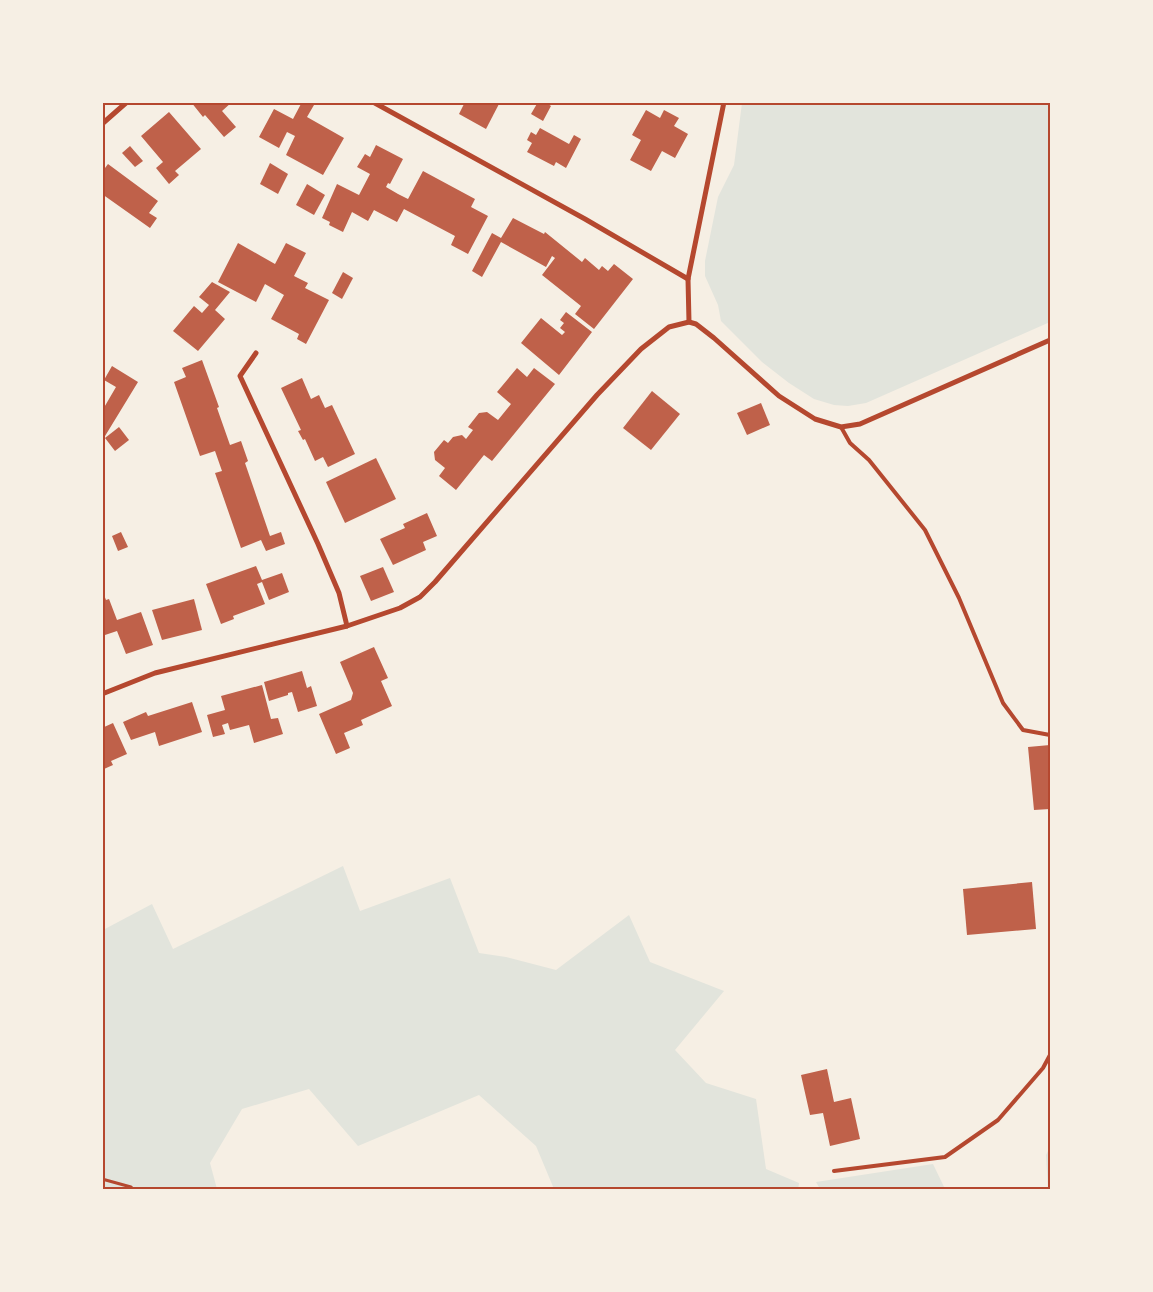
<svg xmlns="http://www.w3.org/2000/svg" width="1153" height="1292" font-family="'Sofia Sans Condensed',sans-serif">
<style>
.green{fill:#e2e4dc}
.building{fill:#bf614a}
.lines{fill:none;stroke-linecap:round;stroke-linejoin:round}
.path{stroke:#b5482f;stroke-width:3}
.service{stroke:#b5482f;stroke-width:4}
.minor{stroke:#b5482f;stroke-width:5}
.neatline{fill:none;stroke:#b5482f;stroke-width:2}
</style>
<rect width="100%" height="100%" fill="#f6efe4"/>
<g class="green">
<path d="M742 103H1050V322L866 403 848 406 834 405 814 399 789 383 762 362 721 321 718 305 705 276V261L718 197 734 165Z"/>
<path d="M343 866 360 911 450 878 479 953 506 957 556 970 629 915 650 962 724 991 675 1050 706 1083 756 1099 766 1169 799 1183 798 1190 554 1189 536 1146 479 1095 358 1146 309 1089 242 1109 210 1163 217 1189 103 1190V930L152 904 173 949Z"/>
<path d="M1050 1147V1189H1048L1046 1155Z"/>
<path d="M933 1164 945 1189H820L816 1182Z"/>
</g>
<g class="building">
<path d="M191 102H232L222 111 236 127 224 137 205 115 203 117Z"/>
<path d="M302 102H309L314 105 307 117 344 138 323 175 286 155 295 136 287 132 279 148 259 137 274 109 293 119Z"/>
<path d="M465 102H500L486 129 459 114Z"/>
<path d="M538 102H545L551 106 543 121 531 114Z"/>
<path d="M646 110 660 118 664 110 679 118 674 126 688 134 675 158 662 151 651 171 630 160 641 140 632 135Z"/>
<path d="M169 112 201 149 175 171 179 175 169 184 156 168 163 162 141 136Z"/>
<path d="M540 128 569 144 574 135 581 139 566 168 556 162 554 166 527 152 532 143 527 140 531 132 536 135Z"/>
<path d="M376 145 403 159 390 184 388 183 386 187 398 194 408 199 423 171 475 199 471 207 488 216 468 254 451 245 455 236 404 209 397 222 374 210 368 221 352 212 343 232 329 225 330 222 322 218 337 184 359 195 370 174 357 167 365 154 370 157Z"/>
<path d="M130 146 143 161 135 167 122 153Z"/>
<path d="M270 163 288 174 278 194 260 184Z"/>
<path d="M108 164 158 201 149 213 157 218 150 228 102 194V172Z"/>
<path d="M307 184 325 195 314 215 296 205Z"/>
<path d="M513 218 544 234 545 232 582 262 585 258 599 270 602 266 608 271 614 264 633 279 594 329 575 314 581 306 542 275 555 258 552 256 546 267 501 242 482 277 472 271 492 233 501 238Z"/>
<path d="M238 243 275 264 286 243 306 253 294 276 308 283 305 288 329 300 306 344 297 339 299 334 271 319 284 295 265 284 256 302 218 282Z"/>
<path d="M343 272 353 278 342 299 332 293Z"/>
<path d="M212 282 230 292 215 310 225 319 198 351 173 331 194 306 202 313 209 305 199 297Z"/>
<path d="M566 312 592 332 559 375 521 343 541 318 562 335 565 332 560 328 564 323 560 320Z"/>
<path d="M202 360 219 407 217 408 230 445 241 441 248 461 245 463 270 536 281 532 285 544 266 551 261 540 241 548 215 473 222 471 215 451 200 456 174 382 186 377 182 368Z"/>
<path d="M112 366 138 382 102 441V411L116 387 104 380Z"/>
<path d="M517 368 527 377 534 368 555 384 492 461 484 455 456 490 439 476 445 468 435 460 434 452 444 440 448 443 453 437 462 435 466 439 473 430 468 427 479 413 487 412 498 420 511 404 497 392Z"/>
<path d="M302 378 311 399 319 395 325 408 332 405 355 454 328 467 323 457 315 461 305 439 303 440 298 431 301 430 281 388Z"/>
<path d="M652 391 680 414 651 450 623 428Z"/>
<path d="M761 403 770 425 747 435 737 413Z"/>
<path d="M119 427 129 440 115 451 105 438Z"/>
<path d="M376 458 396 499 345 523 326 482Z"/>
<path d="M427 513 437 536 423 542 426 550 393 565 380 539 405 528 403 524Z"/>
<path d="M121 532 128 547 118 551 112 536Z"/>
<path d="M256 566 262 580 282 573 289 592 269 600 262 582 257 584 265 604 233 616 234 619 221 624 206 584Z"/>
<path d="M383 567 394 592 371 601 360 576Z"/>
<path d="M102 590 106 600 109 599 117 620 141 612 153 645 126 654 117 631 102 636Z"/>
<path d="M194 599 202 630 162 640 152 610Z"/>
<path d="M374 647 388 678 381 681 392 706 361 720 363 725 344 733 350 748 336 754 319 714 351 700 353 693 340 662Z"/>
<path d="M302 671 307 688 311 686 317 706 298 712 292 692 288 693V695L269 701 264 682Z"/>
<path d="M262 685 271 719 278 718 283 734 254 743 249 725 230 730 228 723 222 725 225 734 213 737 207 715 225 710 221 696Z"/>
<path d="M192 702 202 732 159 746 155 732 131 740 123 722 146 712 148 716Z"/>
<path d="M113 723 127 754 111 761 113 765 104 769 102 764V728Z"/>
<path d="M1050 745V809L1034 810 1028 747Z"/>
<path d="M1032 882 1036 929 967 935 963 889Z"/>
<path d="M827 1069 834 1102 851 1098 860 1139 830 1146 823 1113 810 1115 801 1075Z"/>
</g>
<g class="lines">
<path class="path" d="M102 1179 131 1187 134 1190"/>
<g class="service">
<path d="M841 427 850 443 869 460 925 530 959 598 1003 703 1023 730 1050 735"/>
<path d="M834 1171 945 1157 998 1120 1043 1068 1050 1055"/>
</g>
<g class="minor">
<path d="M373 102 585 219 688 279"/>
<path d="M102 124 127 102"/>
<path d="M689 322 688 279 724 102"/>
<path d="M256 353 240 376 318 544 339 593 347 626"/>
<path d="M102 694 155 673 347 626 400 608 420 597 435 582 597 395 641 349 669 327 689 322 696 324 714 338 779 396 815 419 841 427 860 424 1050 340"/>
</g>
</g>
<rect width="1153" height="1292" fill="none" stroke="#f6efe4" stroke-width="208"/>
<rect x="104" y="104" width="945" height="1084" class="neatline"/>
</svg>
